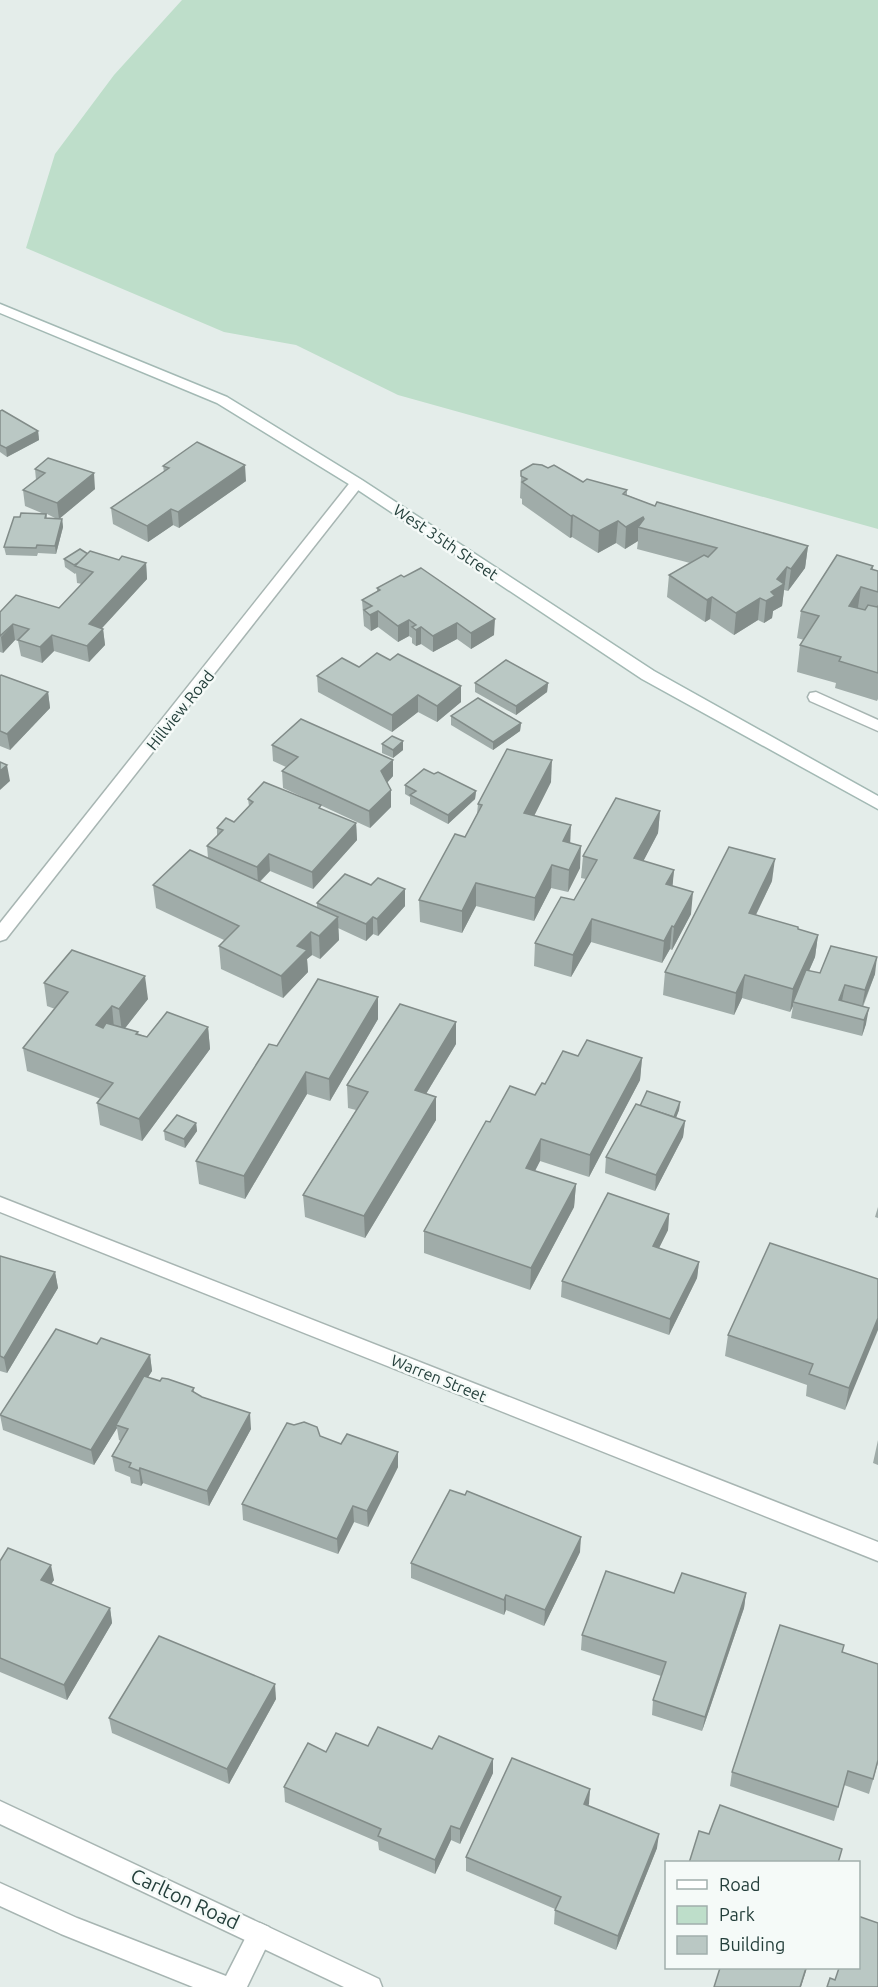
<svg xmlns="http://www.w3.org/2000/svg" width="878" height="1987" font-family="Ubuntu,sans-serif">
<style>
.green{fill:#bedeca}
.lines{fill:none;stroke-linecap:round;stroke-linejoin:round}
.lane-casing{stroke:#a7b5b2;stroke-width:3}
.street-casing{stroke:#a7b5b2;stroke-width:3}
.secondary-casing{stroke:#a3b9b4;stroke-width:3}
.lane{fill:#fff;fill-rule:evenodd}
.street{fill:#fff;fill-rule:evenodd}
.secondary{fill:#fff;fill-rule:evenodd}
.wall{fill:#a0aca9;fill-rule:evenodd}
.shaded-wall{fill:#828c89}
.building{fill:#bac8c4;stroke:#828c89;stroke-width:1.5}
.labels{text-anchor:middle;stroke-width:5;stroke-linejoin:round;paint-order:stroke}
.street-label{font-size:16px;fill:#243f3b;stroke:#f5faf8}
.near-street-label{font-size:20px;fill:#243f3b;stroke:#f5faf8}
</style>
<rect width="100%" height="100%" fill="#e4edea"/>
<path class="green" d="M182 0H878V529L398 395 296 345 224 332 26 248 55 154 114 75Z"/>
<g class="lines">
<g class="lane-casing">
<g id="lane">
<path d="M816 692 878 720V731L810 701 808 697 810 693Z"/>
<path d="M0 1883 77 1918 226 1976 251 1927 260 1923 269 1927 272 1935 247 1987H193L61 1934 0 1906Z"/>
</g>
</g>
<g class="street-casing">
<g id="street">
<path d="M357 479 364 483 6 939 0 941V923L352 480Z"/>
<path d="M0 1197 878 1542V1561L0 1212Z"/>
<path d="M0 1801 379 1979 382 1987H344L0 1824Z"/>
</g>
</g>
<g class="secondary-casing">
<path id="secondary" d="M0 304 227 397 362 480 654 671 878 796V809L642 679 352 486 217 403 0 313Z"/>
</g>
<use href="#lane" class="lane"/>
<use href="#street" class="street"/>
<use href="#secondary" class="secondary"/>
</g>
<g class="wall">
<path d="M0 411 38 431 39 440 7 457 0 452Z"/>
<path d="M163 466 246 481 179 528 173 525 148 542 113 524 111 508 164 472Z"/>
<path d="M548 468 583 482 627 490V495L655 506 808 546 805 568 788 591 784 590 782 606 773 611 772 618 764 623 758 620 734 635 710 619 705 622 667 597 669 575 690 563 637 549 638 541 625 549 616 543 598 553 572 537 570 538 522 504V499L520 498 521 476Z"/>
<path d="M35 469 95 489 59 519H62L63 527 56 554 38 553 37 556 6 555 4 547 20 517 44 514 25 506 23 490 36 480ZM47 514 57 519 47 518Z"/>
<path d="M88 554 119 560 146 563 147 579 102 628 103 629 105 645 89 662 54 651 42 663 21 656 18 641 15 640 3 653 0 652V612L59 608 82 584 77 583 76 573 75 574 65 567 64 559Z"/>
<path d="M873 566V570L878 571V699L877 701 835 688 836 683 797 672 800 645 804 640 797 638 801 611Z"/>
<path d="M377 588 494 635 471 649 457 639 433 652 421 644 416 646 412 643V638L409 636 398 642 378 627 371 631 364 626 362 600 377 592Z"/>
<path d="M390 660 461 686V702L437 722 418 712 392 732 318 692 317 676Z"/>
<path d="M0 676 48 692 50 708 10 750 0 746Z"/>
<path d="M475 683H548L547 692 516 715 475 692Z"/>
<path d="M451 716 521 723 520 731 493 750 451 725Z"/>
<path d="M382 744 403 750 393 758 382 753Z"/>
<path d="M272 745 393 760V776L387 783 391 790V807L370 828 283 788 282 771 286 767 273 761Z"/>
<path d="M434 774 476 791 475 799 448 824 410 804V797L405 794V785Z"/>
<path d="M551 782 534 816 570 843 580 868 568 892 551 888 534 921 476 906 462 933 420 922 419 900 465 837 477 814 478 804Z"/>
<path d="M248 799 321 809 356 823 357 840 313 889 270 871 260 882 317 908V903L405 906 378 936 373 934 366 941 338 928 339 940 320 959 312 955 307 959 308 972 283 998 221 969 219 946 224 940 156 908 153 885 208 858 207 846 217 836V828L234 822 249 806Z"/>
<path d="M660 811 658 833 643 861 674 870 672 886 691 914 672 950 670 949 662 963 591 942 571 977 534 966 535 943 574 900 586 879 581 878 583 856Z"/>
<path d="M772 881 756 915 798 929 818 935 815 957 809 971 820 973 875 974 863 1007 866 1024 862 1036 791 1018 793 1006 790 1012 742 998 734 1015 663 995 665 972Z"/>
<path d="M44 983 148 999 125 1028 147 1037 208 1027 210 1049 142 1141 100 1125 97 1103 101 1099 27 1071 23 1048 55 1009 47 1006Z"/>
<path d="M378 997V1019L330 1101 307 1094 245 1199 199 1184 196 1161 277 1046Z"/>
<path d="M456 1044 426 1094 436 1097V1120L365 1238 305 1217 303 1195 356 1110 348 1108 347 1085Z"/>
<path d="M578 1056 642 1058 640 1080 589 1177 540 1161 535 1171 576 1184 574 1207 530 1290 424 1253V1231L490 1122 535 1095 545 1084Z"/>
<path d="M680 1102 679 1110 676 1118 685 1121 683 1137 655 1191 605 1173 606 1157 640 1106Z"/>
<path d="M196 1123 197 1131 185 1148 165 1140 164 1131Z"/>
<path d="M878 1207V1218L875 1217Z"/>
<path d="M669 1214 668 1230 659 1248 699 1262 697 1278 669 1335 561 1297 562 1281Z"/>
<path d="M0 1256 55 1272 58 1288 7 1373 0 1371Z"/>
<path d="M878 1279 845 1410 806 1396 807 1385 725 1356 728 1335Z"/>
<path d="M97 1344 150 1355 152 1371 148 1377 160 1381 194 1388V1392L251 1429 209 1506 143 1483 141 1486 131 1483 130 1477 115 1471 112 1456 121 1441 119 1440 117 1428 94 1465 3 1430 0 1415Z"/>
<path d="M320 1436 341 1444 398 1452V1467L368 1527 354 1522 338 1554 243 1520 242 1504Z"/>
<path d="M878 1440V1465L873 1463Z"/>
<path d="M580 1552 544 1626 506 1610 504 1615 411 1578V1563Z"/>
<path d="M0 1561 54 1580 51 1584 110 1608 112 1623 67 1700 0 1672Z"/>
<path d="M674 1593H746L744 1608 702 1731 652 1715 653 1700 661 1676 581 1650 582 1635Z"/>
<path d="M844 1645 842 1652 878 1763 869 1794 844 1785 834 1821 730 1786 732 1772Z"/>
<path d="M276 1699 229 1784 112 1733 109 1718Z"/>
<path d="M368 1746 493 1773 460 1844 451 1840 435 1874 379 1850 378 1842 285 1802 284 1787 326 1752Z"/>
<path d="M590 1789 588 1805 657 1848 616 1950 554 1924 555 1909 466 1871V1857Z"/>
</g>
<g class="shaded-wall">
<path d="M38 431 39 440 7 457 6 448Z"/>
<path d="M245 465 246 481 179 528 178 512Z"/>
<path d="M94 473 95 489 59 519 57 503Z"/>
<path d="M171 509 173 525 148 542 147 526Z"/>
<path d="M573 515 572 537 570 538 571 516Z"/>
<path d="M643 517 642 528 638 527V541L625 549 626 527Z"/>
<path d="M62 519 63 527 56 554 55 546Z"/>
<path d="M618 521 616 543 598 553 599 531Z"/>
<path d="M808 546 805 568 788 591 791 569Z"/>
<path d="M146 563 147 579 91 640 89 624Z"/>
<path d="M787 567 782 606 773 611 772 618 764 623 766 601 777 579Z"/>
<path d="M861 587 857 614 849 606Z"/>
<path d="M712 597 710 619 705 622 707 600Z"/>
<path d="M760 598 758 620 734 635 736 613Z"/>
<path d="M378 611V627L371 631 370 615Z"/>
<path d="M495 619 494 635 471 649V633Z"/>
<path d="M409 620V636L398 642V626Z"/>
<path d="M457 623V639L433 652V636Z"/>
<path d="M13 624 15 640 3 653 1 637Z"/>
<path d="M421 627V644L416 646V630Z"/>
<path d="M103 629 105 645 89 662 87 646Z"/>
<path d="M52 635 54 651 42 663 40 647Z"/>
<path d="M548 683 547 692 516 715V706Z"/>
<path d="M461 686V702L437 722V706Z"/>
<path d="M48 692 50 708 10 750 7 734Z"/>
<path d="M418 695V712L392 732V715Z"/>
<path d="M521 723 520 731 493 750V742Z"/>
<path d="M403 741V750L393 758V750Z"/>
<path d="M393 760V776L382 788 381 771Z"/>
<path d="M552 760 551 782 524 836V813Z"/>
<path d="M7 765 10 781 0 790V771Z"/>
<path d="M391 790V807L370 828 369 811Z"/>
<path d="M476 791 475 799 448 824V815Z"/>
<path d="M660 811 658 833 633 881 634 858Z"/>
<path d="M356 823 357 840 313 889 312 872Z"/>
<path d="M571 825 570 847 563 841Z"/>
<path d="M581 846 580 868 568 892 569 870Z"/>
<path d="M269 854 270 871 258 883 257 867Z"/>
<path d="M775 859 772 881 746 935 749 913Z"/>
<path d="M552 865 551 888 534 921 535 898Z"/>
<path d="M674 870 672 892 666 884Z"/>
<path d="M476 883V906L462 933V911Z"/>
<path d="M405 889V906L378 936 377 919Z"/>
<path d="M693 892 691 914 672 950 674 927Z"/>
<path d="M338 917 339 940 320 959 319 936Z"/>
<path d="M373 917V934L366 941V924Z"/>
<path d="M592 919 591 942 571 977 573 955Z"/>
<path d="M672 926 670 949 662 963 664 941Z"/>
<path d="M311 932 312 955 307 959 308 972 283 998 281 976 297 946Z"/>
<path d="M818 935 815 957 795 1002H793V1006L790 1012 793 989Z"/>
<path d="M877 957 875 974 862 1007 865 990Z"/>
<path d="M745 975 742 998 734 1015 736 993Z"/>
<path d="M145 976 148 999 122 1032 119 1009Z"/>
<path d="M845 985 842 1001 839 1000Z"/>
<path d="M378 997V1019L330 1101 329 1079Z"/>
<path d="M112 1006 114 1028 99 1048 96 1025Z"/>
<path d="M869 1008 866 1024 862 1036 864 1020Z"/>
<path d="M456 1022V1044L415 1112V1090Z"/>
<path d="M208 1027 210 1049 142 1141 139 1119Z"/>
<path d="M642 1058 640 1080 589 1177 590 1155Z"/>
<path d="M306 1072 307 1094 245 1199 244 1176Z"/>
<path d="M436 1097V1120L365 1238 364 1216Z"/>
<path d="M680 1102 679 1110 673 1125 674 1117Z"/>
<path d="M685 1121 683 1137 655 1191 656 1175Z"/>
<path d="M196 1123 197 1131 185 1148 184 1139Z"/>
<path d="M541 1139 540 1161 525 1190 526 1168Z"/>
<path d="M576 1184 574 1207 530 1290 531 1268Z"/>
<path d="M669 1214 668 1230 652 1262 653 1246Z"/>
<path d="M699 1262 697 1278 669 1335 670 1319Z"/>
<path d="M55 1272 58 1288 7 1373 4 1358Z"/>
<path d="M878 1318V1330L845 1410 849 1388Z"/>
<path d="M150 1355 152 1371 118 1425H116L117 1428 94 1465 91 1450Z"/>
<path d="M250 1413 251 1429 209 1506 207 1491Z"/>
<path d="M398 1452V1467L368 1527 367 1511Z"/>
<path d="M140 1468 143 1483 141 1486 139 1471Z"/>
<path d="M353 1506 354 1522 338 1554 337 1539Z"/>
<path d="M581 1537 580 1552 544 1626 545 1610Z"/>
<path d="M51 1565 54 1580 44 1595 41 1580Z"/>
<path d="M746 1593 744 1608 702 1731 705 1717Z"/>
<path d="M506 1595V1610L504 1615V1600Z"/>
<path d="M110 1608 112 1623 67 1700 64 1685Z"/>
<path d="M275 1684 276 1699 229 1784 227 1769Z"/>
<path d="M493 1759V1773L460 1844V1829Z"/>
<path d="M590 1789 589 1804 583 1818 584 1804Z"/>
<path d="M451 1826V1840L435 1874V1860Z"/>
<path d="M659 1834 657 1848 616 1950 618 1936Z"/>
<path d="M806 1968H807L801 1987H800Z"/>
</g>
<g class="building">
<path d="M2 410 38 431 6 448 0 445V411Z"/>
<path d="M197 442 245 465 178 512 171 509 147 526 111 508 169 468 163 466Z"/>
<path d="M48 458 94 473 57 503 23 490 45 473 35 469Z"/>
<path d="M533 464 542 465 548 468 554 465 583 482 587 479 627 490 623 494 655 506 657 502 808 546 791 569 787 567 777 579 784 584 771 592 775 596 766 601 760 598 736 613 712 597 707 600 669 575 704 555 708 557 717 548 638 527 644 519 643 517 626 527 618 521 599 531 573 515 571 516 522 482 527 479 521 476V471Z"/>
<path d="M21 513 46 514 45 518 62 519 55 546 37 545 36 548 4 547 14 517H20Z"/>
<path d="M80 549 88 554 80 562 74 565 64 559Z"/>
<path d="M90 551 119 560 122 556 146 563 89 624 103 629 87 646 52 635 40 647 18 640 29 629 13 624 0 636V612L16 595 59 608 93 572 75 566Z"/>
<path d="M837 555 873 566 871 569 878 571V592L861 587 849 606 865 610 868 605 877 607 878 606V673L839 661 841 657 800 645 819 616 801 611Z"/>
<path d="M421 568 495 619 471 633 457 623 433 636 421 627 416 630 412 627 416 625 409 620 398 626 378 611 370 615 364 610 372 606 362 600 380 590 377 588 401 575 404 577Z"/>
<path d="M377 653 390 660 398 654 461 686 437 706 418 695 392 715 317 676 342 658 359 667Z"/>
<path d="M506 660 548 683 516 706 475 683Z"/>
<path d="M1 675 48 692 7 734 0 731V676Z"/>
<path d="M478 698 521 723 493 742 451 716Z"/>
<path d="M301 719 393 760 381 771 391 790 369 811 282 771 298 757 272 745Z"/>
<path d="M392 736 403 741 393 750 382 744Z"/>
<path d="M507 749 552 760 524 813 571 825 563 841 581 846 569 870 552 865 535 898 476 883 462 911 419 900 455 834 465 837 482 805 478 804Z"/>
<path d="M0 762 7 765 0 771Z"/>
<path d="M424 769 434 774 438 772 476 791 448 815 410 795 416 791 405 785Z"/>
<path d="M264 782 321 805 319 808 356 823 312 872 269 854 257 867 207 846 223 830 217 828 226 818 234 822 253 802 248 799Z"/>
<path d="M616 798 660 811 634 858 674 870 666 884 693 892 674 927 672 926 664 941 592 919 573 955 535 943 561 897 574 900 597 860 583 856Z"/>
<path d="M729 847 775 859 749 913 798 927V929L818 935 793 989 745 975 736 993 665 972Z"/>
<path d="M190 850 338 917 319 936 311 932 297 946 307 950 281 976 219 946 239 926 153 885Z"/>
<path d="M345 874 371 885 378 878 405 889 377 919 373 917 366 924 317 903Z"/>
<path d="M831 946 877 957 865 990 845 985 839 1000 869 1008 864 1020 793 1002 806 970 820 973Z"/>
<path d="M72 950 145 976 119 1009 112 1006 96 1025 103 1028 106 1023 138 1032 136 1034 147 1037 167 1012 208 1027 139 1119 97 1103 113 1083 23 1048 68 992 44 983Z"/>
<path d="M318 979 378 997 329 1079 306 1072 244 1176 196 1161 269 1044 277 1046Z"/>
<path d="M400 1004 456 1022 415 1090 436 1097 364 1216 303 1195 368 1092 347 1085Z"/>
<path d="M587 1040 642 1058 590 1155 541 1139 526 1168 576 1184 531 1268 424 1231 486 1121 490 1122 510 1086 535 1095 542 1083 545 1084 563 1051 578 1056Z"/>
<path d="M647 1091 680 1102 674 1117 640 1106Z"/>
<path d="M636 1104 685 1121 656 1175 606 1157Z"/>
<path d="M177 1115 196 1123 184 1139 164 1131Z"/>
<path d="M608 1193 669 1214 653 1246 699 1262 670 1319 562 1281Z"/>
<path d="M770 1243 878 1279V1318L849 1388 809 1374 813 1364 728 1335Z"/>
<path d="M0 1256 55 1272 4 1358 0 1356Z"/>
<path d="M56 1329 97 1344 101 1338 104 1339 150 1355 91 1450 0 1415Z"/>
<path d="M144 1376 160 1381 162 1378 168 1379 194 1388 192 1391 202 1397 250 1413 207 1491 140 1468 139 1471 129 1467 131 1463 112 1456 128 1429 116 1425Z"/>
<path d="M304 1422 317 1427 320 1436 341 1444 347 1434 398 1452 367 1511 353 1506 337 1539 242 1504 287 1423 294 1425Z"/>
<path d="M450 1490 465 1495 467 1491 581 1537 545 1610 506 1595 504 1600 411 1563Z"/>
<path d="M8 1548 51 1565 41 1580 110 1608 64 1685 0 1658V1561Z"/>
<path d="M606 1571 674 1593 682 1573 746 1593 705 1717 653 1700 666 1662 582 1635Z"/>
<path d="M780 1625 844 1645 842 1652 878 1664V1760L873 1779 848 1771 838 1807 732 1772Z"/>
<path d="M159 1636 275 1684 227 1769 109 1718Z"/>
<path d="M378 1727 432 1749 439 1736 493 1759 460 1829 451 1826 435 1860 378 1836 381 1829 284 1787 308 1743 326 1752 336 1733 368 1746Z"/>
<path d="M512 1758 590 1789 584 1804 659 1834 618 1936 555 1910 561 1897 466 1857Z"/>
<path d="M720 1805 842 1849 838 1863H689L699 1831 709 1834Z"/>
<path d="M858 1916 878 1923V1987H827L830 1978 835 1980 839 1968H858Z"/>
<path d="M720 1968H806L800 1987H714Z"/>
</g>
<g class="labels">
<g class="street-label">
<text transform="translate(446 542) rotate(34)" y="6">West 35th Street</text>
<text transform="translate(180 710) rotate(-51)" y="6">Hillview Road</text>
<text transform="translate(439 1378) rotate(22)" y="6">Warren Street</text>
</g>
<g class="near-street-label">
<text transform="translate(185 1899) rotate(25)" y="7">Carlton Road</text>
</g>
</g>
<rect x="665" y="1861" width="195" height="108" fill="#f5faf8" stroke="#a1afac" stroke-width="1.5"/>
<rect x="677" y="1880" width="30" height="9" fill="#ffffff" stroke="#a1afac" stroke-width="1.5"/>
<text x="719" y="1891" font-size="18" fill="#243f3b">Road</text>
<rect x="677" y="1906" width="30" height="18" fill="#bedeca" stroke="#a1afac" stroke-width="1.5"/>
<text x="719" y="1921" font-size="18" fill="#243f3b">Park</text>
<rect x="677" y="1936" width="30" height="18" fill="#bac8c4" stroke="#a1afac" stroke-width="1.5"/>
<text x="719" y="1951" font-size="18" fill="#243f3b">Building</text>
</svg>
